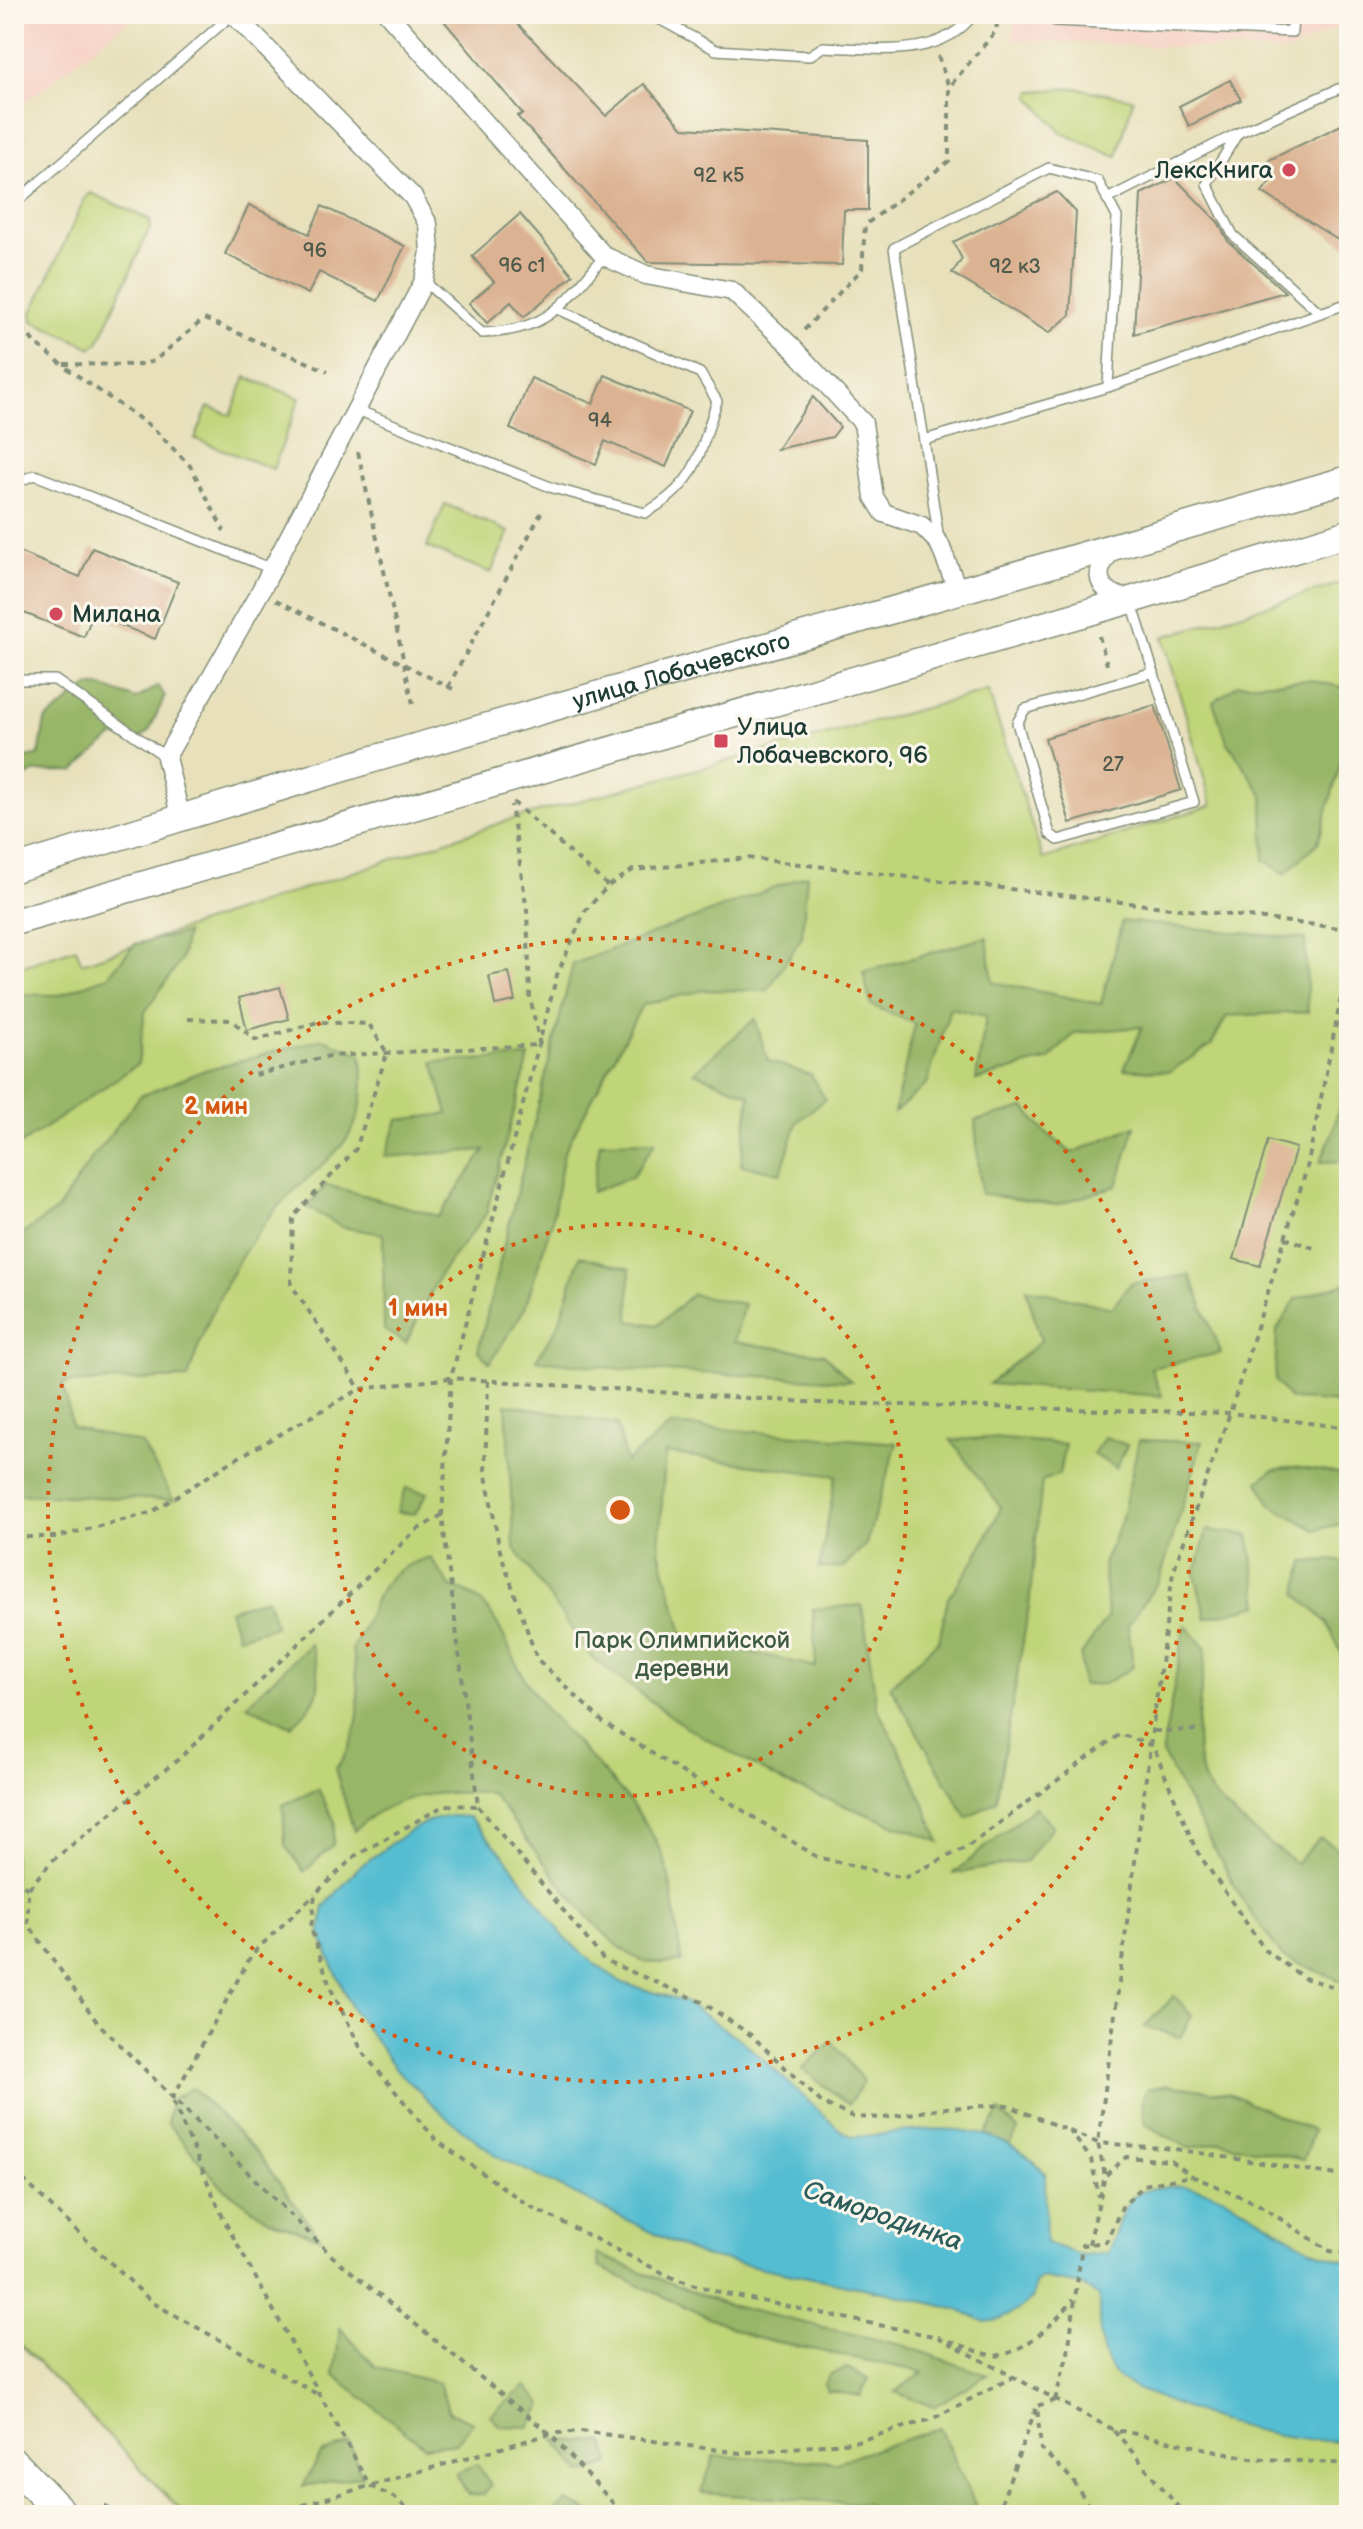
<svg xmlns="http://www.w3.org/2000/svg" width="1363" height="2529" font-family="'Balsamiq Sans',sans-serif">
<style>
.built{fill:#f6d1c5}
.green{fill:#c0d478;stroke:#708856;stroke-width:2}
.forest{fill:#98b668;stroke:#5c7a4e;stroke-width:2}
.water{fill:#54bdd1;stroke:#3a7d82;stroke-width:2}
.building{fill:#dbb292}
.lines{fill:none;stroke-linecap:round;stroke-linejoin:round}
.lane-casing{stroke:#838e78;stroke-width:12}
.street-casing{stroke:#838e78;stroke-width:21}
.secondary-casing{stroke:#838e78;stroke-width:29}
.primary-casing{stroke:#838e78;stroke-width:33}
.path{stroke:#838e78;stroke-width:4;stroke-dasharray:6 6;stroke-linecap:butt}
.lane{stroke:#fff;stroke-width:9}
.street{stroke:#fff;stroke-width:18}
.secondary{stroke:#fff;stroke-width:26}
.primary{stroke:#fff;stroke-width:30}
.ring{fill:none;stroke:#d45610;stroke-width:4;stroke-dasharray:4 8}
.poi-dot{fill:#d1495b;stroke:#fbf7ec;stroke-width:3}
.labels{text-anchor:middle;stroke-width:6;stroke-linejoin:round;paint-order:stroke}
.number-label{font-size:20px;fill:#4e5a4c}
.poi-label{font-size:24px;fill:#1f3d34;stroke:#fbf7ec;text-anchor:start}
.street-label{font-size:24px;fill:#1f3d34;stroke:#fbf7ec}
.park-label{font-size:24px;fill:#3f5b42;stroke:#fbf7ec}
.water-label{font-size:26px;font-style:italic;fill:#2c5d5b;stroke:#fbf7ec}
.centre{fill:#d45610;stroke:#fbf7ec;stroke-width:4}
.ring-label{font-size:24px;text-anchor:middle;font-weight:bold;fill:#d45610;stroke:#fbf7ec;stroke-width:6;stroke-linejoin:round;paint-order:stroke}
</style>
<rect width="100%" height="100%" fill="#fbf7ec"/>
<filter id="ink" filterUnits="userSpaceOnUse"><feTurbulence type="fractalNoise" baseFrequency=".0125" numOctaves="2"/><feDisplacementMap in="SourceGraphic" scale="16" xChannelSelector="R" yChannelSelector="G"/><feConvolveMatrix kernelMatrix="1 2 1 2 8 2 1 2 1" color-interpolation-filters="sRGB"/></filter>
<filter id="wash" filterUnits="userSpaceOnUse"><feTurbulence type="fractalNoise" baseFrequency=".006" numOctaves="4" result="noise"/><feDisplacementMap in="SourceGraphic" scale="32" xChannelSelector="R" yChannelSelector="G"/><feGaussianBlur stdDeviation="1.8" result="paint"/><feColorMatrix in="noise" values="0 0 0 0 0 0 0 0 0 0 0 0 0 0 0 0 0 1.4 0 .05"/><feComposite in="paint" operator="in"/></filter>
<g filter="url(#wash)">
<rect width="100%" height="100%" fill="#e7e0bb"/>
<g class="built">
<path d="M14 14H137L14 111Z"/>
<path d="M1015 14H1349V21L1288 52 1013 40Z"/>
</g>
<g class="green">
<path d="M1075 88 1133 99 1117 157 1062 133 1030 97 1032 91Z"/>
<path d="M91 193 150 220V228L98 343 92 348 33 321 32 313 85 198Z"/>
<path d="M246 377 300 398 273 469 195 439 208 407 231 415Z"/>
<path d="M445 504 509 532 491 573 427 547Z"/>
<path d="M1349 581V2515H185L14 2338V969L76 948 82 963 512 819 988 691 1043 859 1212 805 1163 637Z"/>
</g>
<g class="forest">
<path d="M1309 680 1346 688 1349 734 1318 843 1285 874 1264 860 1263 795 1227 741 1213 702 1238 684Z"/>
<path d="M89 686H101L136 699 158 686 165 696 149 731 138 740 113 736 74 771 34 772 14 782V761L39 755 45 720Z"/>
<path d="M807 875 802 937 767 991 704 990 642 1005 564 1152 552 1221 525 1308 490 1363 478 1351 573 964Z"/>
<path d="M1122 921 1305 939 1308 1012 1227 1016 1211 1045 1169 1072 1124 1069 1142 1027 1075 1033 1049 1059 976 1080 986 1016 950 1008 927 1084 894 1113 915 1024 871 1005 863 972 987 937 993 982 1101 1004Z"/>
<path d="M186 933 181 960 145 1012 138 1064 14 1149V994L60 995 108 976 135 944Z"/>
<path d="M755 1019 768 1061 811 1075 825 1099 797 1122 781 1173 741 1165 750 1095 694 1072Z"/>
<path d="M323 1039 361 1054C376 1154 312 1158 263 1225 229 1271 204 1324 188 1378L63 1383 72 1427 142 1444 174 1500 14 1494V1240L59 1208 91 1159 140 1096 205 1070Z"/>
<path d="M529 1057 486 1214 440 1274 406 1343 384 1330 383 1234 342 1227 307 1207 326 1185 439 1216 485 1150 385 1157 398 1120 448 1114 433 1062Z"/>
<path d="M1349 1068V1161L1320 1162 1332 1134Z"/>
<path d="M1025 1108 1043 1130 1072 1153 1135 1126 1117 1186 1056 1205 981 1194 975 1121Z"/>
<path d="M656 1141 632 1177 592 1192 600 1142Z"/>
<path d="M580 1256 630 1269 629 1321 658 1325 692 1294 744 1304 734 1342 824 1354 851 1381 623 1369 536 1360 559 1323Z"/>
<path d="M1190 1275 1221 1353 1151 1368 1162 1396 989 1384 1041 1341 1026 1288 1112 1308 1131 1283Z"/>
<path d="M1349 1282V1404L1290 1399 1275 1381 1277 1330 1296 1299Z"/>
<path d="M506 1404 617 1424 626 1462 671 1425 897 1443 866 1544 843 1567 819 1569 836 1476 665 1453 659 1551 684 1637 816 1667 813 1609 862 1605 877 1708 909 1769 940 1842 785 1783 686 1727 592 1658 514 1547Z"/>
<path d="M1105 1437 1127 1445 1116 1468 1093 1454Z"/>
<path d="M992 1438 1065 1444 1059 1474 1042 1481 1029 1606 996 1801 967 1818 890 1686 939 1640 948 1598 975 1559 1001 1508 951 1440Z"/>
<path d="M1139 1440 1202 1442 1160 1579 1128 1625 1133 1667 1104 1684 1082 1685 1081 1655 1108 1616 1103 1564 1121 1522Z"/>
<path d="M1293 1467 1349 1475V1522L1315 1530 1271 1505 1258 1481 1273 1470Z"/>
<path d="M406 1488 427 1493 415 1514 397 1512Z"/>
<path d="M1207 1530 1249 1535 1259 1605 1206 1618 1195 1574Z"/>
<path d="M430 1557 451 1587C495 1597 502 1638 521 1672 558 1740 631 1782 662 1854 673 1880 676 1933 682 1962 668 1963 652 1965 639 1959 596 1942 524 1833 491 1793 439 1791 393 1792 354 1831L335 1769C366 1733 360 1692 352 1649 380 1603 370 1574 430 1557Z"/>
<path d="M1331 1560 1349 1563V1669L1327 1623 1297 1594 1304 1562Z"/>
<path d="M267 1598 276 1626 238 1637 229 1610Z"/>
<path d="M1185 1625 1206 1649C1203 1688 1189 1742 1204 1780 1213 1804 1274 1846 1296 1863L1320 1838 1349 1855V1984L1283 1957 1244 1903 1162 1753Z"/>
<path d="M310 1644C323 1682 324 1699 291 1726L246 1705Z"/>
<path d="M318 1789 335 1822 333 1845 304 1872 285 1845 283 1805Z"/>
<path d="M1035 1807 1053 1826 1026 1861 952 1874Z"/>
<path d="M1174 1996 1192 2015 1181 2037 1144 2027Z"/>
<path d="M832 2041 864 2082 848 2104 802 2069Z"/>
<path d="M1167 2085 1231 2094 1313 2131 1303 2160 1221 2142 1189 2148 1145 2124 1142 2100 1147 2089Z"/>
<path d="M192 2088 255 2150 320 2238 267 2219 221 2186 167 2123 172 2099Z"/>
<path d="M1000 2111 1018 2130 1007 2153 985 2136Z"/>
<path d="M597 2254 723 2304 905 2346 987 2375 933 2407 895 2392 923 2372 752 2337 599 2267Z"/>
<path d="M340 2328 376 2367 439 2383 449 2412 473 2422 456 2443 425 2447 334 2375Z"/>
<path d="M847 2368 868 2378 861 2396 828 2391 824 2384 830 2374Z"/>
<path d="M526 2386 543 2405 529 2427 500 2426 490 2415Z"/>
<path d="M940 2428 980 2515H872L866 2504 701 2493 714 2456 837 2462Z"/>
<path d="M555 2440 605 2442 610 2464 582 2473Z"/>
<path d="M349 2443 362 2476 303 2486 321 2454Z"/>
<path d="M477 2464 491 2485 484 2495 468 2494 456 2474Z"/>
<path d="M567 2501 595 2515H551Z"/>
</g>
<path class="water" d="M451 1816 469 1817 504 1855 565 1938 593 1963 623 1983 683 2001 744 2042 840 2130 854 2137C928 2130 988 2113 1045 2173L1046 2243 1083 2256 1107 2253C1117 2235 1118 2212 1133 2197 1141 2190 1152 2189 1162 2187 1219 2179 1265 2226 1313 2250 1324 2255 1337 2259 1349 2261V2442C1280 2441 1220 2423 1157 2397 1145 2392 1128 2387 1118 2378 1097 2358 1099 2322 1099 2296L1081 2285 1041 2278 1035 2283 1033 2297 1015 2312 999 2320 985 2322 959 2310 888 2293 698 2255 497 2156 445 2116 396 2069 352 2009 320 1936 324 1907 359 1867 408 1832 428 1821Z"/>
<g id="blocks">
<g class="building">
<path d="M438 14H508L606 116 644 84 683 128 868 140V210H844L842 265 648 262 517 116 523 114Z"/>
<path d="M1230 80 1241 100 1189 126 1179 106Z"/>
<path d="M1349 121V247L1262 192 1272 179 1263 163Z"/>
<path d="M1175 178 1218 222 1228 241 1285 292 1134 334 1141 194Z"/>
<path d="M1057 192 1076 212 1070 315 1049 333 952 273 962 259 953 242Z"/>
<path d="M249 205 309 234 322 206 405 246 378 301 319 272 308 294 225 254Z"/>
<path d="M520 214 573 275 524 317 511 302 487 323 469 303 494 282 472 256Z"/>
<path d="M605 375 690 411 666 467 605 441 596 464 510 429 531 378 593 404Z"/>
<path d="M813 397 840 427 832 437 777 449Z"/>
<path d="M92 548 178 582 155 639 93 614 84 637 14 609V564L19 552 80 577Z"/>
<path d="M1155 705 1181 790 1070 823 1045 738Z"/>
<path d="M509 972 515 1001 495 1005 489 976Z"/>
<path d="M280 987 289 1019 247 1030 239 998Z"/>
<path d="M1268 1140 1296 1148 1260 1266 1234 1259Z"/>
</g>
</g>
</g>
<g filter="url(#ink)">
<use href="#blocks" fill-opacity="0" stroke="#838e78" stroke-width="2"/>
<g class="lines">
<g class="lane-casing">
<g id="lane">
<path d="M639 14 661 20 716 50 809 56 823 47C874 48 939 61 974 14"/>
<path d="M1055 14V21L1292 32 1293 14"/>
<path d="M1107 199 1238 133"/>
<path d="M14 204 233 14"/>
<path d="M424 281 482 333C548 331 565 304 604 256"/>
<path d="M1318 311 1233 235 1207 184 1238 133 1338 89 1349 88"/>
<path d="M357 410 553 488 645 513C698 484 699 454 717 401L700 373 560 310"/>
<path d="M924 440 894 248 1049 168 1098 181 1117 217 1108 387"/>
<path d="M14 483 35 475 272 569"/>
<path d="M939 540 924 440 1108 387 1349 303"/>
<path d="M1132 603 1194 802 1058 840 1050 834 1017 723 1025 709 1154 672"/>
<path d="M14 680H55L166 757"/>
</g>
</g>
<g class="street-casing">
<g id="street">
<path d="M388 14 604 256 646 275 732 291 790 345 863 423 874 497 884 513 922 526 939 543 959 593"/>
<path d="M1116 547C1090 572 1095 591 1130 600"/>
<path d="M181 819 166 757 260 592 424 281 430 252 428 224 413 197 233 14"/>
</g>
</g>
<g class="secondary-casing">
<g id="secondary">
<path id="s1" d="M14 869 370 760 1349 479"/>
<path d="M14 922 1131 600 1349 533"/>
</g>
</g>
<g class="primary-casing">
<path id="primary" d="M14 2464 63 2515"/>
</g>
<g class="path">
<path d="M938 56 949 87"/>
<path d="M14 319 35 343 68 369 153 428 191 467 224 531"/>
<path d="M804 330 862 269 865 225 949 161V87L996 31 998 14"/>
<path d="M64 364 138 365 154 361 204 319 328 371"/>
<path d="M358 452 413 704"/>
<path d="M276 600 457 691"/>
<path d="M1099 636 1108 668"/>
<path d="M448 687 541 513"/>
<path d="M513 802 608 886"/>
<path d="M188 1019 231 1020 256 1040 318 1022 369 1024 387 1053 356 1149 293 1217 291 1284 360 1389"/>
<path d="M255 1075 329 1056 540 1045 530 997 527 911 511 805"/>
<path d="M1285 1238 1319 1250"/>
<path d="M488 1381 485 1470 500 1551 537 1659 604 1723 817 1857 904 1878 967 1847 1120 1734 1153 1746 1196 1850 1265 1950 1304 1978 1349 1991"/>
<path d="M1349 1428 1230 1413 820 1403 451 1378 442 1515 478 1806 445 1805 355 1856 315 1894 311 1928 330 1987 363 2053 437 2141 528 2205 675 2279 726 2294 938 2337 1112 2429 1251 2458 1349 2464"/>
<path d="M442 1515 415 1531 181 1757 52 1861 28 1889V1924L97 2022 332 2256 550 2434 624 2515"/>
<path d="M14 1537H57L150 1513 234 1460 360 1389 451 1378 557 975 585 911 608 886 633 870 748 858 1349 929"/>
<path d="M1154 1731 1203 1730"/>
<path d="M478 1806 604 1960 702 2002 752 2036 822 2103 853 2117 884 2118 946 2108 1007 2105 1098 2143 1175 2149 1349 2177"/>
<path d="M14 1878 28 1889"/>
<path d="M172 2099 252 1954 315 1894"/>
<path d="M173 2102 224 2220 370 2486 395 2498 414 2515"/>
<path d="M1069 2130 1091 2159 1099 2197"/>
<path d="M14 2171 153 2303 319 2395"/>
<path d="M1106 2175 1126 2157 1171 2161 1192 2176"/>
<path d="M1089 2244 1105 2176 1098 2143 1173 1572 1230 1413 1307 1168 1349 958"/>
<path d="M950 2341C963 2345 978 2353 992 2355 1017 2360 1060 2318 1073 2300"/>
<path d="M1055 2400 1068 2353 1082 2245 1106 2242 1122 2207 1144 2185 1192 2176 1256 2203 1330 2251 1349 2254"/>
<path d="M1055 2400 1037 2406 1041 2449 1072 2479 1094 2515"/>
<path d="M1114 2430 1185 2515"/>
<path d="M105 2505 115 2515"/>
<path d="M268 2515 550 2434 581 2431 740 2453 854 2442 932 2419 1013 2377"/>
<path d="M997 2515 1036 2408"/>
</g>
<use href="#lane" class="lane"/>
<use href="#street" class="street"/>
<use href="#secondary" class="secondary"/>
<use href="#primary" class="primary"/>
</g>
</g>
<g class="ring">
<circle cx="620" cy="1510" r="286"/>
<circle cx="620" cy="1510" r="572"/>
</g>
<g class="poi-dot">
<circle cx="1289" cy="170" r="8"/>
<circle cx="56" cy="614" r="8"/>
<rect x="713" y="733" width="16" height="16" rx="4"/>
</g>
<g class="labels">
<g class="number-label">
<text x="719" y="182">92 к5</text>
<text x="315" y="257">96</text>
<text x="522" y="272">96 с1</text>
<text x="1015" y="273">92 к3</text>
<text x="600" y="427">94</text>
<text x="1113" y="771">27</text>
</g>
<g class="poi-label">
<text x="1273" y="178" text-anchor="end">ЛексКнига</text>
<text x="72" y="622">Милана</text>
<text x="737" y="735">Улица<tspan x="737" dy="28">Лобачевского, 96</tspan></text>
</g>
<g class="street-label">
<text dy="8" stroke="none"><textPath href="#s1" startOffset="696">улица Лобачевского</textPath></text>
</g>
<g class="park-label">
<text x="682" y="1648">Парк Олимпийской<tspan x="682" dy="28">деревни</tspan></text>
</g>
<g class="water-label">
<text transform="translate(883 2215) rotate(19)" y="9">Самородинка</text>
</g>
</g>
<circle cx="620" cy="1510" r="12" class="centre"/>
<g class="ring-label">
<text x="216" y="1114">2 мин</text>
<text x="418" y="1316">1 мин</text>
</g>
<rect width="1363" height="2529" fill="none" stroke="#fbf7ec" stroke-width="48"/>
</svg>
